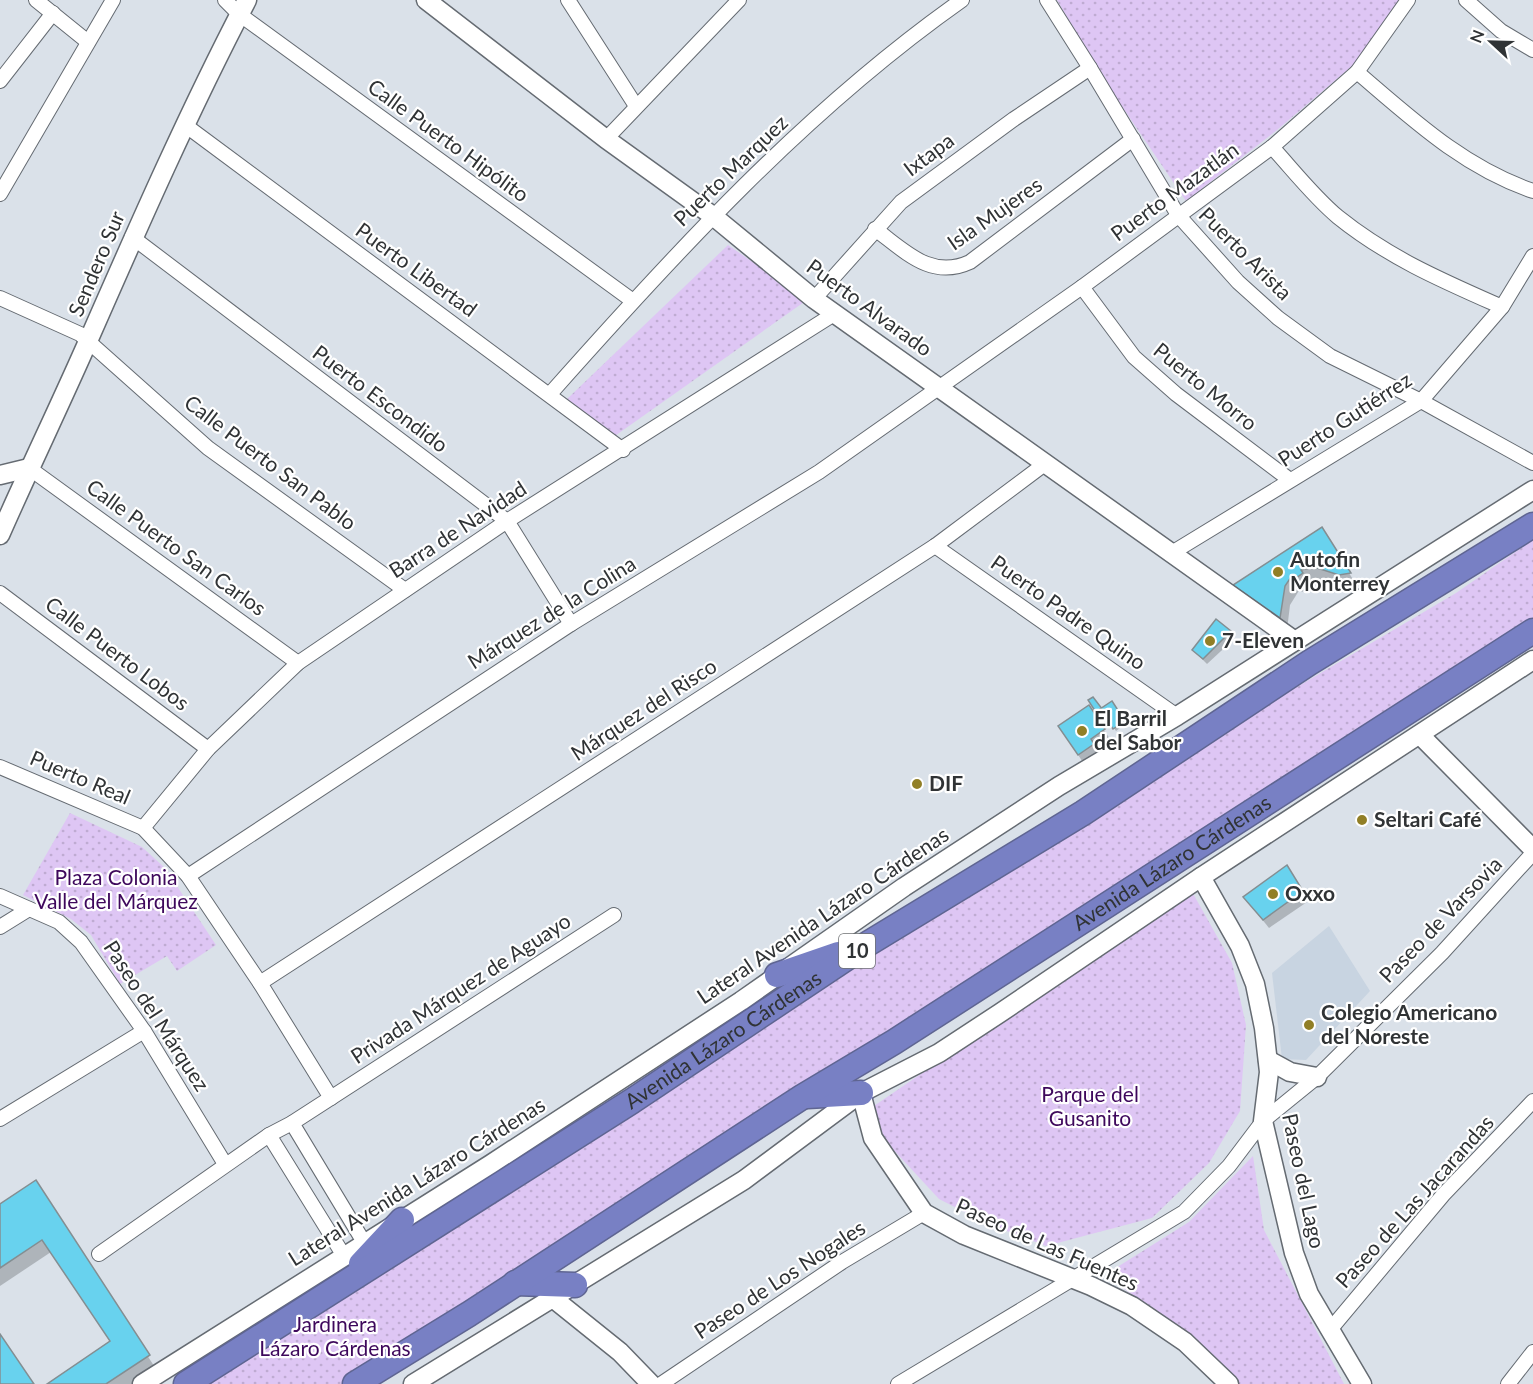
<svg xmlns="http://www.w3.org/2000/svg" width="1533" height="1384" font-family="Lato,sans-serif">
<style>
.built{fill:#c8d4e1}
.park{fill:url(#park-dots)}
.shadow{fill:#0003}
.building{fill:#68d2ee;stroke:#848e92;stroke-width:1.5}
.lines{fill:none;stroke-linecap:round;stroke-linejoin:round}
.street-casing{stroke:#656b72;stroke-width:16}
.secondary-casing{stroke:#656b72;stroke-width:21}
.highway-casing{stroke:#5f6592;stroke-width:27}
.street{stroke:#fff;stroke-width:14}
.secondary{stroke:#fff;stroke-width:18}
.highway{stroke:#7880c4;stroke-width:24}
.poi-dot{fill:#917f26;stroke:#fff;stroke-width:2}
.labels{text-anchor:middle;stroke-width:4.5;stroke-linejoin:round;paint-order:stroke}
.shield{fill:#fff;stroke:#6e7072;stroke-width:1.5}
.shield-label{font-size:20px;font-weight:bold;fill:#303335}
.street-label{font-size:21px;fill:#303335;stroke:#fff}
.poi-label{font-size:21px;font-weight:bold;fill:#303335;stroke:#fff;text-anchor:start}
.park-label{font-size:21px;fill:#3e085c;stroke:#fff}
</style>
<defs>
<pattern id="park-dots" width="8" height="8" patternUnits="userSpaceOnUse" patternTransform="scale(1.5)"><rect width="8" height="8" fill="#dec6f4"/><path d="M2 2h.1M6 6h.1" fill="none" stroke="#bfabd2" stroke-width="1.8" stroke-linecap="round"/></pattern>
</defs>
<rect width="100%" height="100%" fill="#dae1e9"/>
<path class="built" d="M1329 926 1370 991 1306 1060 1282 1059 1272 973Z"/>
<g class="park">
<path d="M1057 0H1402L1366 54 1277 130 1186 201 1098 71Z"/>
<path d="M728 245 807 300 612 438 566 400Z"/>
<path d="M1533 540V628L342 1384H182L1199 745 1456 593Z"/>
<path d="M70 813 142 847 165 868 216 945 177 971 167 956 120 984 91 935 71 919 23 895Z"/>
<path d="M1191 890 1232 963 1246 1025 1240 1111 1209 1163 1152 1218 1046 1246 986 1223 939 1199 878 1133 868 1110Z"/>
<path d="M1253 1156 1264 1230 1344 1384H1236L1185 1334 1115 1282 1111 1271 1189 1222Z"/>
</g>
<g class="shadow">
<path d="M1322 529 1357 586 1348 588 1316 581 1307 584 1309 587 1302 592 1300 589 1290 605 1287 630 1242 599 1235 586Z"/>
<path d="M1216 621 1234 639 1207 664 1194 651Z"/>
<path d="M1090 701 1101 710 1111 703 1125 724 1116 731 1104 713 1100 715Z"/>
<path d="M1088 707 1110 739 1095 749 1098 754 1084 764 1066 736Z"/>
<path d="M1287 867 1307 902 1269 928 1245 898Z"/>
<path d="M35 1182 156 1369 134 1384H50L111 1342 51 1252 0 1286V1206Z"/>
</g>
<g class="building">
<path d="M1322 527 1351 573 1339 575 1314 567 1301 570 1303 573 1293 580 1291 577 1285 586 1280 618 1233 585Z"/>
<path d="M1216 619 1231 631 1203 659 1192 650Z"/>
<path d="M1093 697 1103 710 1097 714 1088 700Z"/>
<path d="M1112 701 1125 721 1113 729 1100 709Z"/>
<path d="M1089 705 1105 729 1091 739 1094 744 1078 755 1058 726Z"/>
<path d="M1287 865 1303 891 1263 920 1243 897Z"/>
<path d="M36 1180 150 1355 106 1384H47L110 1341 42 1240 0 1268V1204Z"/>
<path d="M0 1334 34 1384H0Z"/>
</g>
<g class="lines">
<g class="street-casing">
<g id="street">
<path d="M36 0 88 42"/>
<path d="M225 0 239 14 633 301"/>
<path d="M568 0 636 106"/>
<path d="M1047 0 1090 68 1178 215 1238 282 1278 318 1330 356 1421 401 1533 463"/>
<path d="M1466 0 1501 31 1533 50"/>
<path d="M1357 72C1412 119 1463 167 1533 191"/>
<path d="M0 81 53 13"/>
<path d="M185 125 623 450"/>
<path d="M606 139 739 0"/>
<path d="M1272 147C1293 170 1314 197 1338 217 1389 258 1443 281 1502 307"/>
<path d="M0 194 113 0"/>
<path d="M875 229C905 251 931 280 970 262L1133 139"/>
<path d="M132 237 507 521 571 624"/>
<path d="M1082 287 1134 357 1176 394 1290 480"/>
<path d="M0 298 80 334 208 448 405 590"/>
<path d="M814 299 901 202 1014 119 1090 68"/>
<path d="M550 394C676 252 806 110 962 0"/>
<path d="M29 468 298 663"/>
<path d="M935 546 1177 716"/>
<path d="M1170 554 1421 401 1502 307 1533 256"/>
<path d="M0 593 208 749"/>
<path d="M0 767 143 828 188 876 260 983 331 1098"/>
<path d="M143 828 208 749 298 663 507 521 834 314"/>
<path d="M188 876 571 624 819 472 1082 287 1272 147 1357 72 1408 0"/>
<path d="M0 896 59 922 81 942 144 1031 225 1164"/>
<path d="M0 927 29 909"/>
<path d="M260 983 935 546 1046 463"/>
<path d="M0 1119 144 1031"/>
<path d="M292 1123 365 1244"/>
<path d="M269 1135 344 1256"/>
<path d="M99 1254 269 1135 292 1123 614 915"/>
<path d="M1329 1331 1443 1195 1533 1101"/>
<path d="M661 1384 842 1262 924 1213"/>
<path d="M898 1384 1184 1212 1229 1166 1263 1121 1317 1077 1442 953 1533 853"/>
<path d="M1508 1384 1533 1352"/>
</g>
</g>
<g class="secondary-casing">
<g id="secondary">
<path d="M426 0 606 139 713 216 814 299 1295 641"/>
<path d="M0 475 29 468"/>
<path d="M0 535C29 469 60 405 89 339 139 225 189 111 247 0"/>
<path d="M1421 736 1533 849"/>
<path d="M1201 877 1240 946 1255 984 1264 1028 1269 1072 1263 1121 1294 1253 1309 1294 1362 1384"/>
<path d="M1268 1060 1290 1072 1317 1077"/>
<path d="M861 1093 873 1138 924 1213 964 1235 1091 1286 1132 1306 1185 1342 1229 1384"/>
<path d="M554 1299 620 1352 651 1384"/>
<path d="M142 1384 491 1164 741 1001 904 887 1059 786 1177 716 1533 490"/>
<path d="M413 1384 744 1180 861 1093 939 1053 1000 1013 1201 877 1533 660"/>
</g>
</g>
<g class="highway-casing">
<g id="highway">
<path d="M777 975 838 954"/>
<path d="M807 1096 861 1093"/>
<path d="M361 1264 402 1220"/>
<path d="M515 1283 575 1285"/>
<path id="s1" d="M186 1384 632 1101 869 943 1083 813 1309 663 1533 525"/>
<path id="s2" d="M355 1384 469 1314 802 1097 894 1042 1533 631"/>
</g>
</g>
<use href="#street" class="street"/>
<use href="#secondary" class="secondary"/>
<use href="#highway" class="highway"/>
</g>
<g class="poi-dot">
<circle cx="1278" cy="572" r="6"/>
<circle cx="1210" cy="641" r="6"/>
<circle cx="1082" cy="731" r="6"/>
<circle cx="917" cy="784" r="6"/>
<circle cx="1362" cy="820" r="6"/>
<circle cx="1273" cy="894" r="6"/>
<circle cx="1309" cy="1025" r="6"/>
</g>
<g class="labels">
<rect class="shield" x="839" y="934" width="36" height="34" rx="4.5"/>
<g class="shield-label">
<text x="857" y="958">10</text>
</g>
<g class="street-label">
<text transform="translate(448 141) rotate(36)" y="7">Calle Puerto Hipólito</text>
<text transform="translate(929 155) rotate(-37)" y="7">Ixtapa</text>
<text transform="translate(731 171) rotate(-44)" y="7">Puerto Marquez</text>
<text transform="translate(1175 192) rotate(-36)" y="7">Puerto Mazatlán</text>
<text transform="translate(995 214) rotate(-35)" y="7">Isla Mujeres</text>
<text transform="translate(1245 254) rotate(45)" y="7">Puerto Arista</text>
<text transform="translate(97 264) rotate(-67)" y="7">Sendero Sur</text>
<text transform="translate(416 270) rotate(36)" y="7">Puerto Libertad</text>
<text transform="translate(869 308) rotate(36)" y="7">Puerto Alvarado</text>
<text transform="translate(1205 387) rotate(39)" y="7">Puerto Morro</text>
<text transform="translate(380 399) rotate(37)" y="7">Puerto Escondido</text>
<text transform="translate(1345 420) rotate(-33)" y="7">Puerto Gutiérrez</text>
<text transform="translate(270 463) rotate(37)" y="7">Calle Puerto San Pablo</text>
<text transform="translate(458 530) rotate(-33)" y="7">Barra de Navidad</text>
<text transform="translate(176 548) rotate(36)" y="7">Calle Puerto San Carlos</text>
<text transform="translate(552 613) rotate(-32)" y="7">Márquez de la Colina</text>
<text transform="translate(1068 613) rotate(35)" y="7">Puerto Padre Quino</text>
<text transform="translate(117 654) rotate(37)" y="7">Calle Puerto Lobos</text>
<text transform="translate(644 710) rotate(-33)" y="7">Márquez del Risco</text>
<text transform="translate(80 778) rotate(23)" y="7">Puerto Real</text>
<text dy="7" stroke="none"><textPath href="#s2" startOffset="969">Avenida Lázaro Cárdenas</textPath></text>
<text transform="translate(823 916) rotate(-34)" y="7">Lateral Avenida Lázaro Cárdenas</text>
<text transform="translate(1441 920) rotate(-46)" y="7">Paseo de Varsovia</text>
<text transform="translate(461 989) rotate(-33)" y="7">Privada Márquez de Aguayo</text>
<text transform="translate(156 1016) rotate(57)" y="7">Paseo del Márquez</text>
<text dy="7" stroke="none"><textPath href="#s1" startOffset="638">Avenida Lázaro Cárdenas</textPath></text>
<text transform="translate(1303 1181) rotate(78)" y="7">Paseo del Lago</text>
<text transform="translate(417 1182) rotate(-32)" y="7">Lateral Avenida Lázaro Cárdenas</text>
<text transform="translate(1415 1202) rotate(-48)" y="7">Paseo de Las Jacarandas</text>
<text transform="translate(1047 1245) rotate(24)" y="7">Paseo de Las Fuentes</text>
<text transform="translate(780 1280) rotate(-33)" y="7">Paseo de Los Nogales</text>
</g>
<g class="poi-label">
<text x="1290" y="567">Autofin<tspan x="1290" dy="24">Monterrey</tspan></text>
<text x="1222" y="648">7-Eleven</text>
<text x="1094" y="726">El Barril<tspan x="1094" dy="24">del Sabor</tspan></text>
<text x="929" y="791">DIF</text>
<text x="1374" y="827">Seltari Café</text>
<text x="1285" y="901">Oxxo</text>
<text x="1321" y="1020">Colegio Americano<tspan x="1321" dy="24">del Noreste</tspan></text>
</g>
<g class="park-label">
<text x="116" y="885">Plaza Colonia<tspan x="116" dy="24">Valle del Márquez</tspan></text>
<text x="1090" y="1102">Parque del<tspan x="1090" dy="24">Gusanito</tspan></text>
<text x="335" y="1332">Jardinera<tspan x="335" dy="24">Lázaro Cárdenas</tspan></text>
</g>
</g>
<g transform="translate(1491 42) rotate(292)" stroke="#ffffff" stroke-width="4.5" paint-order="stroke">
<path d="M0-4.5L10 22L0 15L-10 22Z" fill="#303335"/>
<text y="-9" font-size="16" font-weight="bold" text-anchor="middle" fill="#303335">N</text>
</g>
</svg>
